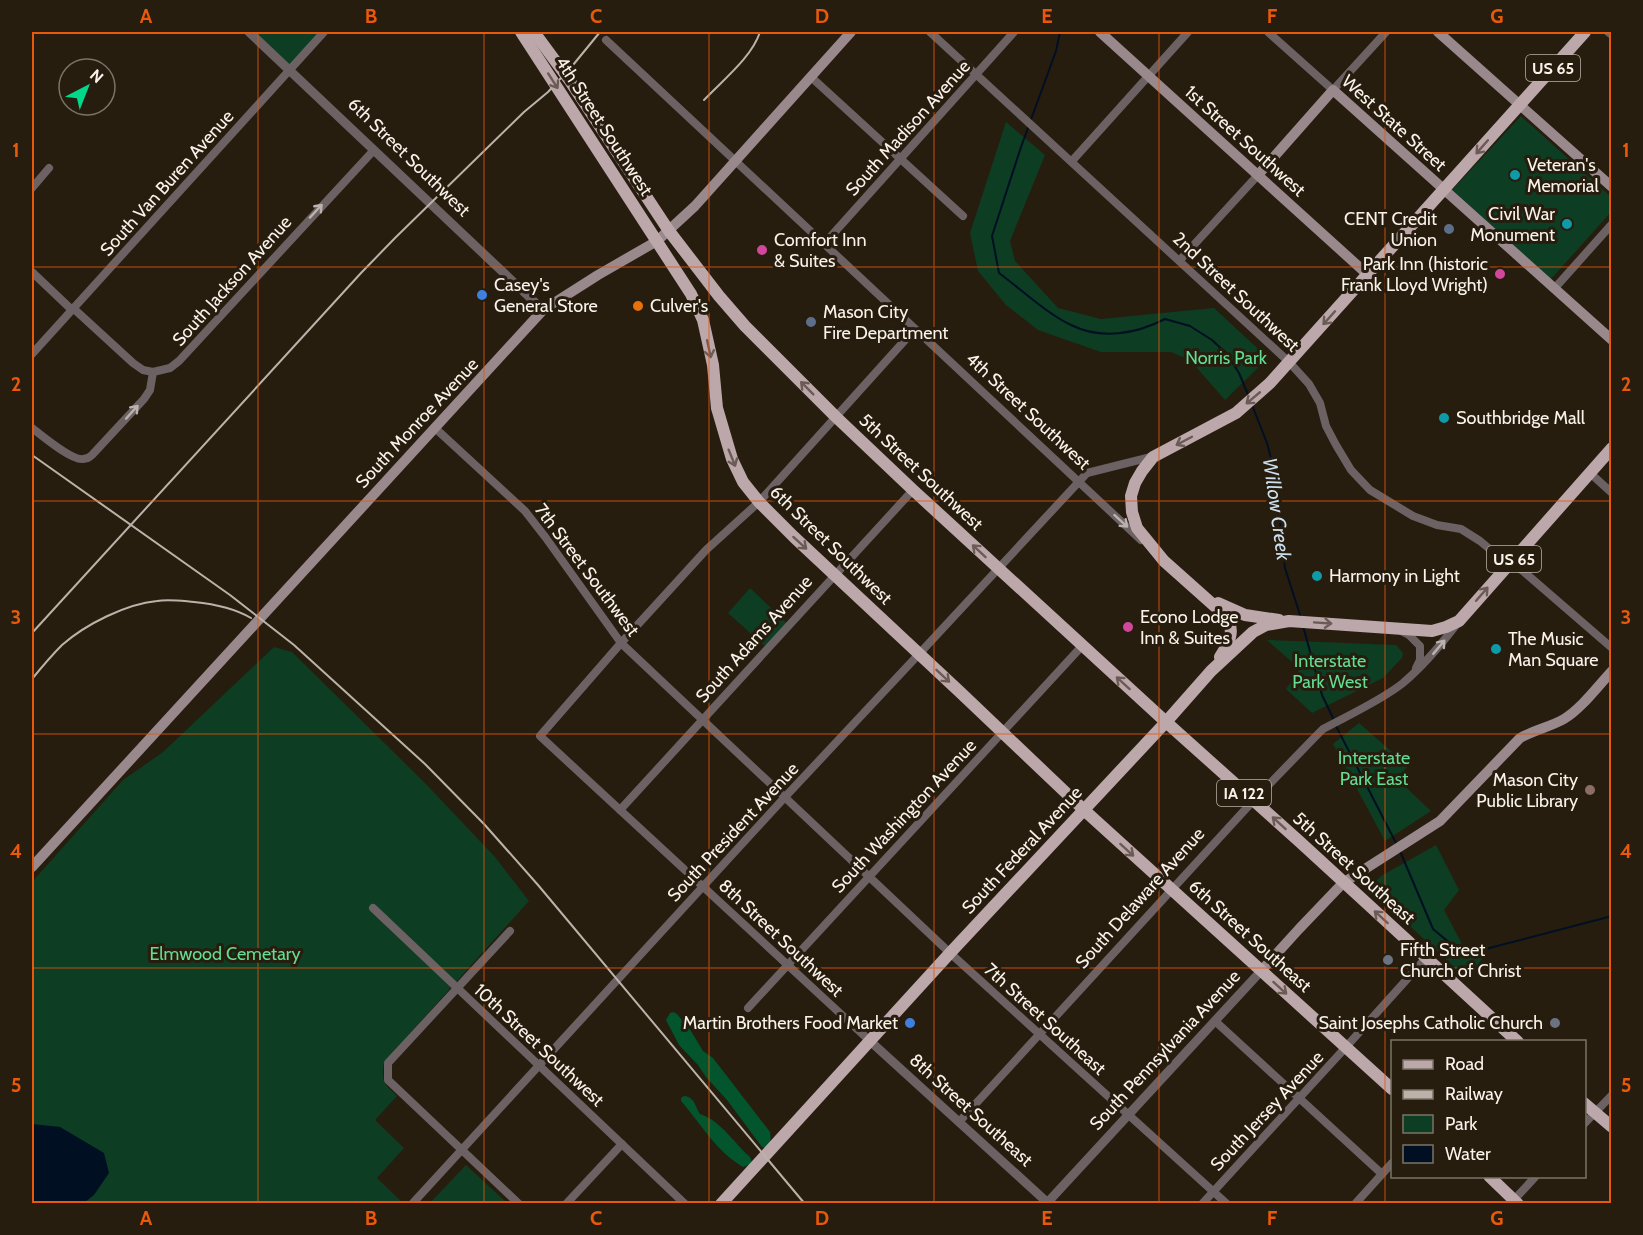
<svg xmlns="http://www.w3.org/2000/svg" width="1643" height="1235" font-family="Cabin,sans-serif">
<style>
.green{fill:#0d3d22}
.forest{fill:#02552c}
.water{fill:#001022}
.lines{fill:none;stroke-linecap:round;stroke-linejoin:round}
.stream{stroke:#001022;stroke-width:2}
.minor{stroke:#6c6264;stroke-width:8}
.tertiary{stroke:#6c6264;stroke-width:9}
.secondary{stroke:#99898c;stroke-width:10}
.primary{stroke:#bca7ab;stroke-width:12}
.rail{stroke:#bbb3a9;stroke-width:2}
.oneway{stroke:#6a5b55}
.oneway2{stroke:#bab2ae}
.grid{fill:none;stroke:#e8590c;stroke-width:1.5;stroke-opacity:0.55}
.culture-dot{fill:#0f9aa8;stroke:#271d0f;stroke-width:2}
.service-dot{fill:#5c6f8a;stroke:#271d0f;stroke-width:2}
.hotel-dot{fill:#d1479c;stroke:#271d0f;stroke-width:2}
.shop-dot{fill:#3f7fe0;stroke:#271d0f;stroke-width:2}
.food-dot{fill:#e8710a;stroke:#271d0f;stroke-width:2}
.education-dot{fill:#8d6e63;stroke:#271d0f;stroke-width:2}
.worship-dot{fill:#6b7280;stroke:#271d0f;stroke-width:2}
.labels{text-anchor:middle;stroke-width:6;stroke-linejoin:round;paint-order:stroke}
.shield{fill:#271d0f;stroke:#bbb3a8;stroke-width:1.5}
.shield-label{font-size:16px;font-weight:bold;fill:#faf3ea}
.street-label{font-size:18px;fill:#faf3ea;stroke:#271d0f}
.poi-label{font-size:18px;fill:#faf3ea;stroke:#271d0f;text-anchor:start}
.park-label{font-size:18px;fill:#63dd92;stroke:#271d0f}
.water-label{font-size:20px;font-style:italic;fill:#ccdfef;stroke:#271d0f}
.neatline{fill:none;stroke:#e8590c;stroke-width:2}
.grid-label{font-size:20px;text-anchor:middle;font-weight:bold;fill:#e8590c}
</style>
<rect width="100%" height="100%" fill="#271d0f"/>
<g class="green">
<path d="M249 32H324L290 70Z"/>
<path d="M1521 116 1611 197V212L1551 279 1452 190Z"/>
<path d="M1006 122 1045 155 1010 241 1015 261 1058 308 1101 319 1214 308 1268 358 1225 400 1190 360 1171 352H1101L1038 330 1006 305 978 271 970 233Z"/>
<path d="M750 588 789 625 768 649 728 613Z"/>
<path d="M1267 640 1396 645 1403 653 1402 658 1383 678 1312 713 1286 689 1300 669Z"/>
<path d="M274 647 292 652 425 783 495 857 529 901 384 1062C381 1080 383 1083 397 1096L375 1120 404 1148 377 1178 403 1203 32 1204V882L123 780 163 752Z"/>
<path d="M1359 723 1408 766 1397 779 1431 811 1385 841 1333 744Z"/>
<path d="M1436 845 1459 890 1444 910 1463 946 1485 955 1467 979 1369 888 1381 876Z"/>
<path d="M466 1165 507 1203H430Z"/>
</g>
<g class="forest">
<path d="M673 1012 677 1014 691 1031 703 1051 713 1058 770 1132C771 1139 771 1143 766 1148L762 1147 727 1100 706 1077 698 1065 679 1045 666 1020 670 1013Z"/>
<path d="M684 1096C695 1097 695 1107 700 1114 721 1121 733 1142 750 1157L752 1162 749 1165 743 1167C716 1151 701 1124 681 1101V1098Z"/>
</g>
<path class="water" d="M32 1124 60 1127 104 1153 109 1173 94 1195 84 1203H32Z"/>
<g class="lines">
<g class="stream">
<path d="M1060 32 1056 51 1021 147 992 236 999 273C1022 290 1046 313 1071 325 1101 340 1136 334 1165 319L1190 326 1212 340 1227 354 1239 373 1249 397"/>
<path d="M1252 405 1267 443 1275 474 1285 568 1301 618"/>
<path d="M1303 626 1322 695 1334 720"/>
<path d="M1336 726 1396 843"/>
<path d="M1400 851 1433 929 1451 944 1474 952 1612 916"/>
</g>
<g class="minor">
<path d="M930 32 1289 362 1309 384 1320 403 1326 426 1336 445 1351 470 1370 490 1413 516 1437 525 1461 529 1480 541 1498 556 1523 571 1612 648"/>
<path d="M1268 32 1333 90 1386 32"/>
<path d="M1608 32 1612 35"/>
<path d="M606 40 1141 540"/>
<path d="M811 77 963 216"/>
<path d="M1072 161 1188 32"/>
<path d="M32 188 49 168"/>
<path d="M824 244 1014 32"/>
<path d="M1180 260 1258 175"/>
<path d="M32 272 72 310"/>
<path d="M1554 289 1612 224"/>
<path d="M73 308 133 363 143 370 153 372"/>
<path d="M32 354 324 32"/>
<path d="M32 428C41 435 72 461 83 459 86 459 90 457 92 455L144 399 150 390 153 372 170 368 179 361 374 150"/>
<path d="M435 428 525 511 546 538 621 643 950 953 1227 1204"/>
<path d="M1590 473 1612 493"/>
<path d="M1401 631 1409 635 1420 646V660L1416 668"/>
<path d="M620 810 913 490"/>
<path d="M373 908 685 1204"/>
<path d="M510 931 388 1063V1080L519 1204"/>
<path d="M748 1008 1082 646"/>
<path d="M1215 1021 1382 1174"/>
<path d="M870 1041 540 736 621 643 706 550 759 502 915 329"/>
<path d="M959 1122 1253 801 1315 737 1323 729C1347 716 1382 700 1403 683 1423 666 1440 646 1456 625"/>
<path d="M1584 1124 1612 1095"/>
<path d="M1512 1202 1536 1176"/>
<path d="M412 1204 785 797 919 654 1087 473 1151 457"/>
<path d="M566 1204 622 1144"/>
<path d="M1202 1204 1346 1047 1426 958"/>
<path d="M1355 1204 1392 1163"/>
</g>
<g class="tertiary">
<path d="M249 32 543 310"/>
<path d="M870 1041 1049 1204"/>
<path d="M1048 1202 1261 971"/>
</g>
<g class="secondary">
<path d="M1100 32 1368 275"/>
<path d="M1438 32 1612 187"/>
<path d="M1258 175 1333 90 1612 340"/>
<path d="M32 867 543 310 598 275 657 241 695 206 851 32"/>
<path d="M1261 971 1299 929 1343 883 1440 821 1520 738C1534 730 1550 727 1564 719 1581 709 1598 686 1612 671"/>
</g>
<g class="primary">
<path d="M521 32 691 294 703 320 713 365 717 408 732 459 743 482 759 502 794 537 961 693 1084 810 1392 1089"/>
<path d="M534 32 570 81 669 231 719 296 745 326 836 417 913 490 1166 722 1300 842 1518 1042"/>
<path d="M1218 603 1245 615 1279 620"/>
<path d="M1220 657C1228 644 1235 634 1228 618L1164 561 1137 528 1132 512 1131 496 1135 483 1142 471 1153 457 1236 413 1270 383 1585 32"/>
<path d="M1584 1103 1612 1127"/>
<path d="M1489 1176 1518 1204"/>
<path d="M721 1204 950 953 1166 722 1211 671 1253 632 1266 625 1289 621 1432 631 1446 627 1459 621 1612 448"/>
</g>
<g class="rail">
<path d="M704 100C723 80 752 57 760 32"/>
<path d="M32 455 230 595 294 645 425 764 484 824 538 885 805 1204"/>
<path d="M32 633 361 273 395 238 524 112 548 92 573 65 600 32"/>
<path d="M32 679C41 668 51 656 62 645 86 624 126 604 157 601 169 599 182 601 194 602 214 604 234 608 251 618"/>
</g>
</g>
<defs><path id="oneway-shaft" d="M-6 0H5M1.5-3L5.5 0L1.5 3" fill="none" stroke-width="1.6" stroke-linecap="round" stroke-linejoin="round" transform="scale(1.5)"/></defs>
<g class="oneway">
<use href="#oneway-shaft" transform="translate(553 81) rotate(57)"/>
<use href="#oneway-shaft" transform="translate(1482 147) rotate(131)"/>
<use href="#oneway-shaft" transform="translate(1329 318) rotate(132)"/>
<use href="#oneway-shaft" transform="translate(709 349) rotate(78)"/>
<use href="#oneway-shaft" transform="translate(807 388) rotate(-135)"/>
<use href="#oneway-shaft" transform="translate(1253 398) rotate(140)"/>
<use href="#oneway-shaft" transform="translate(1184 441) rotate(152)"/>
<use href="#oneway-shaft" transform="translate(732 458) rotate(68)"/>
<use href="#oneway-shaft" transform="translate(800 543) rotate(42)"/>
<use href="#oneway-shaft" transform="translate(979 551) rotate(-137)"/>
<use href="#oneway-shaft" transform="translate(1482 594) rotate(-49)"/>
<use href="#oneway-shaft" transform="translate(1323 623) rotate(4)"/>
<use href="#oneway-shaft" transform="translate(943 676) rotate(43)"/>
<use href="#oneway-shaft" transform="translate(1123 683) rotate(-138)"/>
<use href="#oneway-shaft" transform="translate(1279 823) rotate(-138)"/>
<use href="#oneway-shaft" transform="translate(1127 850) rotate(42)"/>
<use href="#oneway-shaft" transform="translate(1381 917) rotate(-138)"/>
<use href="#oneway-shaft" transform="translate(1280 988) rotate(42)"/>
</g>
<g class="oneway2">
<use href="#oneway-shaft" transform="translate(316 211) rotate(-47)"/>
<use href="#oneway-shaft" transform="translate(132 412) rotate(-48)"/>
<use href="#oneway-shaft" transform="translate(1121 521) rotate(42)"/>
<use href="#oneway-shaft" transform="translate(1439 647) rotate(-50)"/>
</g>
<path class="grid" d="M258 32V1204M484 32V1204M709 32V1204M934 32V1204M1159 32V1204M1385 32V1204M32 267H1612M32 501H1612M32 734H1612M32 968H1612"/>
<g class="culture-dot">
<circle cx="1515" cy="175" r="6"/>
<circle cx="1567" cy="224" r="6"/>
<circle cx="1444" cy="418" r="6"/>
<circle cx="1317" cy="576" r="6"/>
<circle cx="1496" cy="649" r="6"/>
</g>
<g class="service-dot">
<circle cx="1449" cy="229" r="6"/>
<circle cx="811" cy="322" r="6"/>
</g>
<g class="hotel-dot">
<circle cx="762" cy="250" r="6"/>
<circle cx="1500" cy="274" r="6"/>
<circle cx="1128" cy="627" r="6"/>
</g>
<g class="shop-dot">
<circle cx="482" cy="295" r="6"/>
<circle cx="910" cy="1023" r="6"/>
</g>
<circle class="food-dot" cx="638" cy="306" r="6"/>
<circle class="education-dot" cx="1590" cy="790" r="6"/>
<g class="worship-dot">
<circle cx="1388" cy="960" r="6"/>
<circle cx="1555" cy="1023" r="6"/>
</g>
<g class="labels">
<g class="shield">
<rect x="1526" y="55" width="54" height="26" rx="4.5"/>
<rect x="1487" y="546" width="54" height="26" rx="4.5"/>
<rect x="1217" y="780" width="54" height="26" rx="4.5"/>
</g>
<g class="shield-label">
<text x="1553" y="74">US 65</text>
<text x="1514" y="565">US 65</text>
<text x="1244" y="799">IA 122</text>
</g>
<g class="street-label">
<text transform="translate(1394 123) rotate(42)" y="6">West State Street</text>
<text transform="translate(604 126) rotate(57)" y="6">4th Street Southwest</text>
<text transform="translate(908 128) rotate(-48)" y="6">South Madison Avenue</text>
<text transform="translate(1245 141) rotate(42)" y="6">1st Street Southwest</text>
<text transform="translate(409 157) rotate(44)" y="6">6th Street Southwest</text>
<text transform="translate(167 183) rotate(-48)" y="6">South Van Buren Avenue</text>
<text transform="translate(232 281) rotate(-48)" y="6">South Jackson Avenue</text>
<text transform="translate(1236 292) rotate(43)" y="6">2nd Street Southwest</text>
<text transform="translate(1028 411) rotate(43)" y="6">4th Street Southwest</text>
<text transform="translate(417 423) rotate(-47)" y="6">South Monroe Avenue</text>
<text transform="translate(921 472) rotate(43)" y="6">5th Street Southwest</text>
<text transform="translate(831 545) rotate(44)" y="6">6th Street Southwest</text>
<text transform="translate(587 570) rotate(53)" y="6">7th Street Southwest</text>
<text transform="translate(754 639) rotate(-48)" y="6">South Adams Avenue</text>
<text transform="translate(904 816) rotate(-47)" y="6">South Washington Avenue</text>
<text transform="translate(733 832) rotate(-47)" y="6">South President Avenue</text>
<text transform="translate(1022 850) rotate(-47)" y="6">South Federal Avenue</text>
<text transform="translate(1354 868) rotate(42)" y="6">5th Street Southeast</text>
<text transform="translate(1140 898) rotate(-48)" y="6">South Delaware Avenue</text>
<text transform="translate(1250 936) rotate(42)" y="6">6th Street Southeast</text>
<text transform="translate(781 938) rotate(43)" y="6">8th Street Southwest</text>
<text transform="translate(1045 1019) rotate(42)" y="6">7th Street Southeast</text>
<text transform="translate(539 1045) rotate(43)" y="6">10th Street Southwest</text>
<text transform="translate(1165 1050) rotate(-47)" y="6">South Pennsylvania Avenue</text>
<text transform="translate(971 1110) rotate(42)" y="6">8th Street Southeast</text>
<text transform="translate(1267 1111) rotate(-47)" y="6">South Jersey Avenue</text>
</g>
<g class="poi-label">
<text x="1527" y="171">Veteran's<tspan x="1527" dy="21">Memorial</tspan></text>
<text x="1555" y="220" text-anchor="end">Civil War<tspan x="1555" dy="21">Monument</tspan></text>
<text x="1437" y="225" text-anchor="end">CENT Credit<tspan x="1437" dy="21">Union</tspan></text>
<text x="774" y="246">Comfort Inn<tspan x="774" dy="21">&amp; Suites</tspan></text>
<text x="1488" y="270" text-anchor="end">Park Inn (historic<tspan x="1488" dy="21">Frank Lloyd Wright)</tspan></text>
<text x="494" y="291">Casey's<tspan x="494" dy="21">General Store</tspan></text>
<text x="650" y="312">Culver's</text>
<text x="823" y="318">Mason City<tspan x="823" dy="21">Fire Department</tspan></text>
<text x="1456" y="424">Southbridge Mall</text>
<text x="1329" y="582">Harmony in Light</text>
<text x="1140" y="623">Econo Lodge<tspan x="1140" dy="21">Inn &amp; Suites</tspan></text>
<text x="1508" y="645">The Music<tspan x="1508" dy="21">Man Square</tspan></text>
<text x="1578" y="786" text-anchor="end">Mason City<tspan x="1578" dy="21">Public Library</tspan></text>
<text x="1400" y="956">Fifth Street<tspan x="1400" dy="21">Church of Christ</tspan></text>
<text x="898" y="1029" text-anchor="end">Martin Brothers Food Market</text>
<text x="1543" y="1029" text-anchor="end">Saint Josephs Catholic Church</text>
</g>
<g class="park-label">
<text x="1226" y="364">Norris Park</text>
<text x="1330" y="667">Interstate<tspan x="1330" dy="21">Park West</tspan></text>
<text x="1374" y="764">Interstate<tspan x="1374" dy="21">Park East</tspan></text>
<text x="225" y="960">Elmwood Cemetary</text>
</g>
<g class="water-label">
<text transform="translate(1277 509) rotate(82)" y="7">Willow Creek</text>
</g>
</g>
<rect width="1643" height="1235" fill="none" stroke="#271d0f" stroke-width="66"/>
<rect x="1391" y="1040" width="195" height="138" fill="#271d0f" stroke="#7b7367" stroke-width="1.5"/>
<rect x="1403" y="1060" width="30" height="9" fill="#bca7ab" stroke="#7b7367" stroke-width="1.5"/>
<text x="1445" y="1070" font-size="18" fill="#faf3ea">Road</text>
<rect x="1403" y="1090" width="30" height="9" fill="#bbb3a9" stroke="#7b7367" stroke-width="1.5"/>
<text x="1445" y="1100" font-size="18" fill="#faf3ea">Railway</text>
<rect x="1403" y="1115" width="30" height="18" fill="#0d3d22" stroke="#7b7367" stroke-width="1.5"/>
<text x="1445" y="1130" font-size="18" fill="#faf3ea">Park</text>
<rect x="1403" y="1145" width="30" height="18" fill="#001022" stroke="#7b7367" stroke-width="1.5"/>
<text x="1445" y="1160" font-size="18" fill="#faf3ea">Water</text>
<g transform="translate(87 87) rotate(42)"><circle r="28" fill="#271d0f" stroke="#7b7367" stroke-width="1.5"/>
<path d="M0-4.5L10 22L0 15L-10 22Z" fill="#00d98c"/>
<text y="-9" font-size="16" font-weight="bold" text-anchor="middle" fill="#faf3ea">N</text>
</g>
<rect x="33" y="33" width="1577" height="1169" class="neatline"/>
<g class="grid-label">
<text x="146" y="23">A</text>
<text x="371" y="23">B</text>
<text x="596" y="23">C</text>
<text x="822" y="23">D</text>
<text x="1047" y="23">E</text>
<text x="1272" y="23">F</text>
<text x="1497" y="23">G</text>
<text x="16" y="157">1</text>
<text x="1626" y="157">1</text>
<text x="16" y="391">2</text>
<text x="1626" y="391">2</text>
<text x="16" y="624">3</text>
<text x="1626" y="624">3</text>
<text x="16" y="858">4</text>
<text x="1626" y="858">4</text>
<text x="16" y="1092">5</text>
<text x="1626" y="1092">5</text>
<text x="146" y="1225">A</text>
<text x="371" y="1225">B</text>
<text x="596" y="1225">C</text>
<text x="822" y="1225">D</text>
<text x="1047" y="1225">E</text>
<text x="1272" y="1225">F</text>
<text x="1497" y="1225">G</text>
</g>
</svg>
